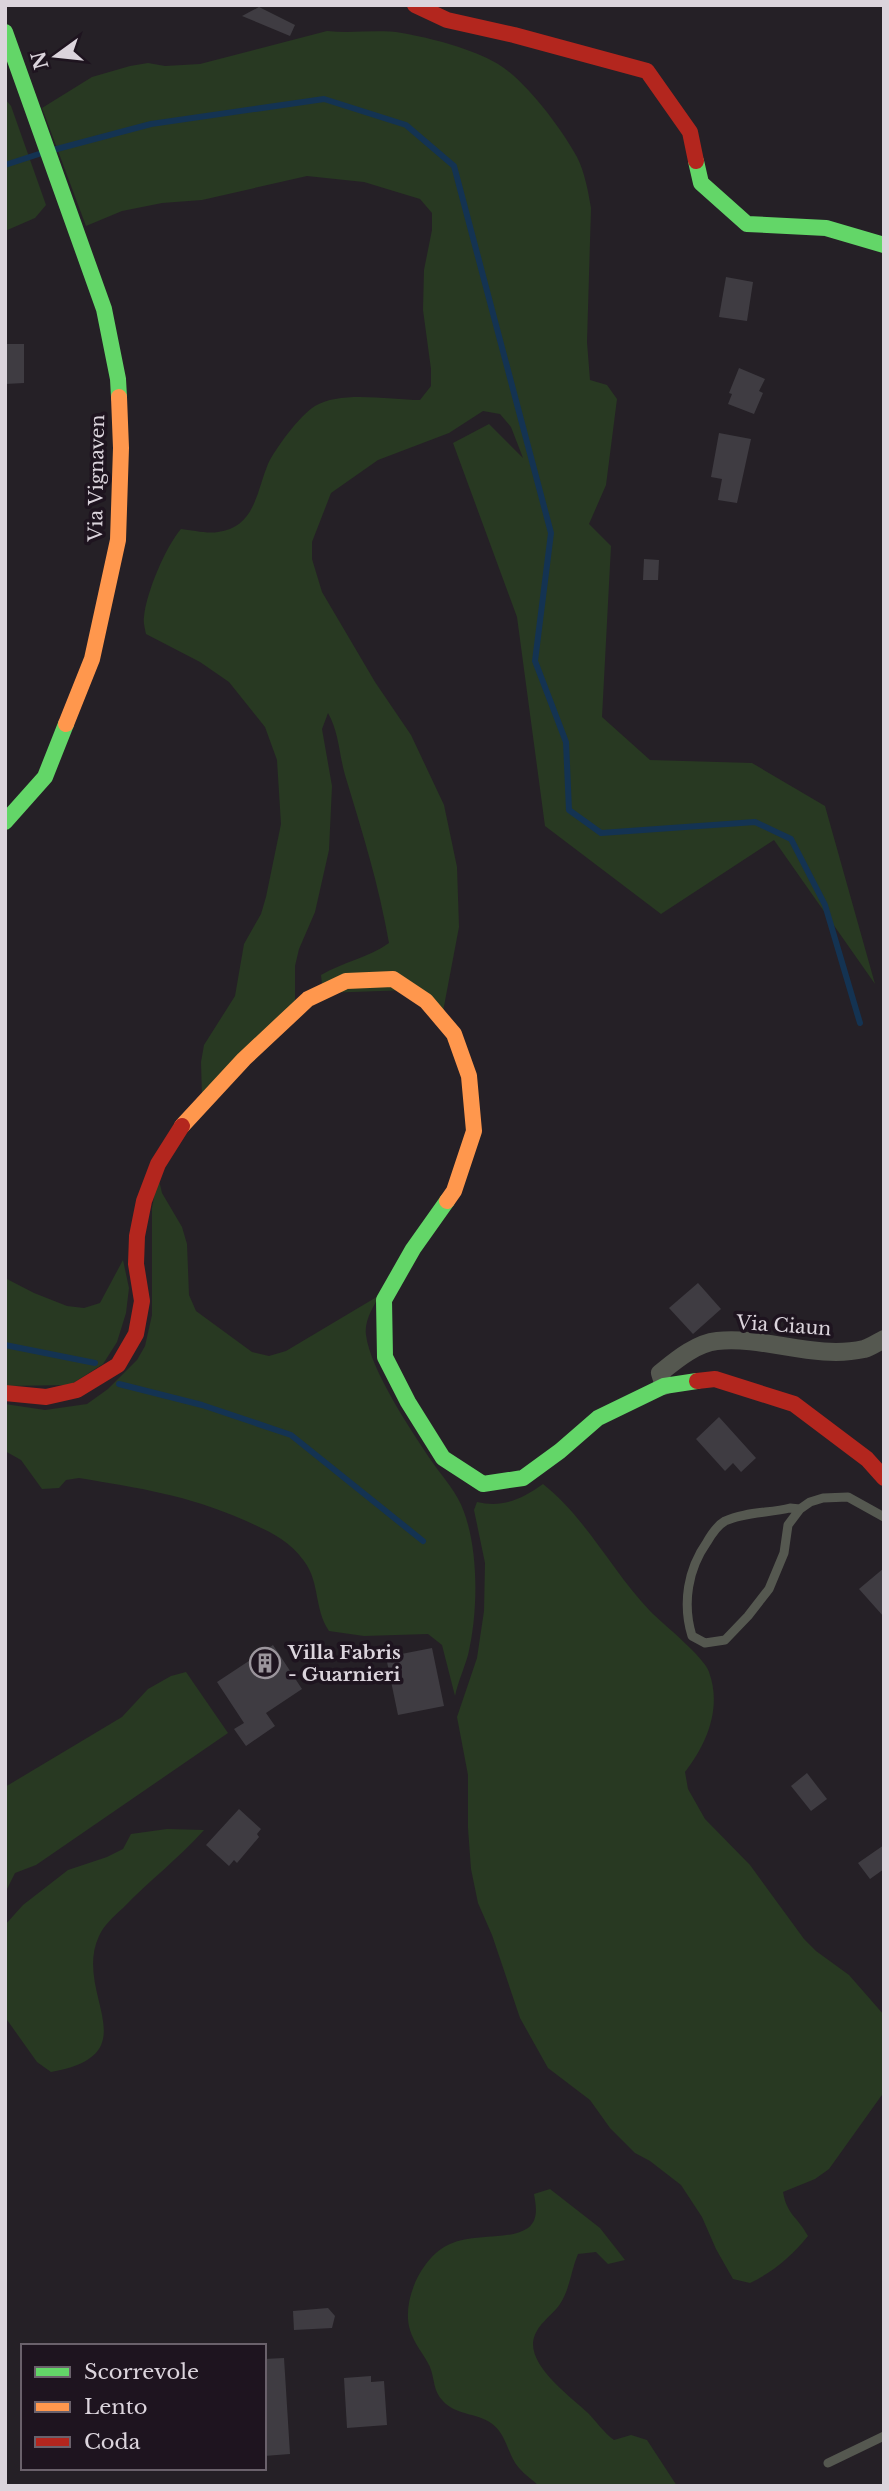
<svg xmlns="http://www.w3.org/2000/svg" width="889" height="2491" font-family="'Libre Baskerville',serif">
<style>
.green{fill:#283922}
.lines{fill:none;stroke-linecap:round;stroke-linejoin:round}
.stream{stroke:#143352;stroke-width:6}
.building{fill:#3f3c42}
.lane{stroke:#555850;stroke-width:9}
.street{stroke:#555850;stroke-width:18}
.fast{stroke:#63d668;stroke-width:16}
.slow{stroke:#ff974d;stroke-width:16}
.jam{stroke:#b3261e;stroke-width:16}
.labels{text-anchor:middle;stroke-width:7;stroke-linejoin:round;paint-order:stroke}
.street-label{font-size:19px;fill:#dbd4dc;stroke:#1e141f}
.poi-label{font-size:19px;font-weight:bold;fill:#dbd4dc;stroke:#1e141f;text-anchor:start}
</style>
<rect width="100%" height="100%" fill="#252026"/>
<g class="green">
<path d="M327 31C352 34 377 29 402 33 431 38 473 49 498 64 526 81 561 128 577 157 585 173 588 191 591 208L587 342 590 380 607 385 617 399 606 485 589 524 611 546 602 717 650 760 752 763 825 806 875 984 774 840 661 914 545 826 517 617 453 443 489 424 523 458 511 427 500 414 483 411 449 433 378 460 331 493 312 542V559L322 592 375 682 411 735 444 805 457 867 459 927 441 1022 410 990 323 993 321 975C343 962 368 958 389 943 379 885 362 831 345 775 339 754 339 732 328 713L322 729 332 786 329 850 315 912 299 949 295 966V1012L202 1097 201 1062 204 1045 235 996 244 944 261 914 266 897 281 824 277 760 265 727 229 682 200 662 146 634C145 629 143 622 144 617 146 593 166 546 181 529 192 530 207 534 218 532 255 527 256 493 268 464 275 449 300 415 315 406 341 390 391 400 420 400L431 386V369L423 310 424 270 432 230V213L420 199 364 182 307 176 202 200 162 203 122 211 86 226 42 108 92 77 130 66 148 63 165 66 200 64Z"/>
<path d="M5 99 11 106 46 205 35 218 5 231Z"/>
<path d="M158 1176 162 1193 182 1227 187 1244 189 1295 196 1311 252 1352 269 1356 286 1351 380 1295C373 1307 364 1321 366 1335 370 1369 413 1434 433 1463 444 1479 457 1492 464 1512 479 1553 478 1613 468 1655 464 1669 458 1682 455 1696L442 1645 428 1634 364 1636 329 1631C314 1609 320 1582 304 1561 288 1539 268 1531 244 1520 187 1495 139 1488 79 1478L66 1480 59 1488 42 1489 21 1460 5 1451V1404L45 1410 87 1404 108 1389 137 1360 145 1346 152 1315V1208Z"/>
<path d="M123 1260 129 1288 126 1313 117 1342 103 1364 70 1385 5 1386V1278L34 1293 67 1306 84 1308 100 1303Z"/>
<path d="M543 1484C586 1518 612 1571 650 1611 663 1624 704 1657 709 1672 722 1708 707 1744 685 1772L688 1789 705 1819 750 1865 804 1939 816 1951 849 1975 884 2015V2092L829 2169 815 2179 783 2192C787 2215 797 2216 808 2236 792 2256 773 2272 750 2283L733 2279 716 2249 702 2217 681 2185 650 2161 635 2153 610 2128 590 2100 548 2068 520 2018 492 1935 478 1903 471 1869 468 1828V1775L457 1717 477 1658 484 1611 485 1563 474 1510 477 1502C503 1508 522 1499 543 1484Z"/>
<path d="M186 1672 228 1733 36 1865 15 1873 5 1893V1787L122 1717 148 1689 171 1676Z"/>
<path d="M167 1829 204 1830C179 1858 149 1881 123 1908 114 1916 104 1925 99 1936 72 1994 152 2054 51 2072L37 2062 5 2017V1925L23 1905 68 1870 107 1857 123 1849 131 1834Z"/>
<path d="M550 2189 600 2228 625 2260 608 2264 596 2252 578 2254C571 2270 570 2289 560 2304 551 2317 535 2325 533 2343 532 2369 571 2397 588 2413 597 2422 603 2432 614 2440L631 2435 647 2440 677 2486H539C533 2480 525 2475 519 2468 507 2454 507 2434 491 2423 477 2413 455 2415 443 2401 433 2391 435 2380 430 2367 424 2354 414 2344 410 2330 401 2301 422 2256 450 2244 475 2233 508 2241 528 2228 539 2219 536 2206 534 2194Z"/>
</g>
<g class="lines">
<g class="stream">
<path d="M53 150 151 124 324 99 406 125 454 166 551 533 535 661 566 742 569 810 601 833 755 822 791 839 825 905 860 1023"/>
<path d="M5 165 42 153"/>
<path d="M5 1345 95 1363"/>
<path d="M119 1384 202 1405 291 1435 423 1541"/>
</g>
</g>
<g class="building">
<path d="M259 7 295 25 290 36 242 16Z"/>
<path d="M726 277 753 282 747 321 719 317Z"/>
<path d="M5 344H24V383L5 384Z"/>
<path d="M739 368 765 379 759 391 763 393 754 414 728 404 732 394 729 393Z"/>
<path d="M719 433 751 439 737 503 718 500 722 479 711 477Z"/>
<path d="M644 559 659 560 658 580H643Z"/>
<path d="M698 1283 721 1309 693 1334 669 1308Z"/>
<path d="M719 1417 756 1458 741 1472 733 1463 725 1471 696 1439Z"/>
<path d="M884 1568V1617L859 1589Z"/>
<path d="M273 1645 302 1689 266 1713 275 1726 246 1746 234 1729 244 1723 217 1682Z"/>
<path d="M432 1648 444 1706 398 1715 386 1657Z"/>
<path d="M807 1773 827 1799 811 1811 791 1786Z"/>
<path d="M239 1809 261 1829 257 1834 259 1837 237 1863 234 1860 229 1866 206 1845Z"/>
<path d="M884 1845V1869L870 1879 858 1863Z"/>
<path d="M328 2308 335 2316 332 2328 294 2330 293 2311Z"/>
<path d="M284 2358 290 2454 264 2456V2359Z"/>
<path d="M371 2376V2382L384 2381 387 2425 347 2428 344 2378Z"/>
</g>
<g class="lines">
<g class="lane">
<path d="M800 1509 790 1508C770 1513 744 1512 725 1521 718 1525 711 1535 707 1542 688 1569 682 1603 692 1636L705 1643 725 1640 748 1616 769 1589 784 1553 788 1525 800 1509 810 1502 823 1498 848 1497 884 1517"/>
<path d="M828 2463 884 2436"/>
</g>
<path class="street" d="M664 1386 660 1373C675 1361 696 1343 717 1341 766 1336 815 1360 864 1349 871 1347 878 1342 884 1339"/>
<g class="fast">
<path d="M5 32 104 309 118 379 119 397"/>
<path d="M696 161 701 183 747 224 826 228 884 245"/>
<path d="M5 822 45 777 66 724"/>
<path d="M447 1201 413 1249 384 1300 385 1357 408 1402 443 1458 483 1484 523 1478 560 1451 598 1418 664 1386 697 1381"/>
</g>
<g class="slow">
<path d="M66 724 92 659 118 540 121 448 119 397"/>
<path d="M182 1126 244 1059 308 999 346 981 393 979 426 1001 454 1034 469 1076 474 1131 454 1191 447 1201"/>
</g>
<g class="jam">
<path d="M415 5 447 20 514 35 647 71 690 132 696 161"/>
<path d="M697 1381 715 1379 794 1404 867 1459 884 1478"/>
<path d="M5 1393 46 1397 77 1390 118 1365 136 1334 142 1301 136 1264 137 1236 144 1201 158 1164 182 1126"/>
</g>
</g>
<defs>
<g id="building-ring" transform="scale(1.575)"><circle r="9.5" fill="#1e141f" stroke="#9b959c" stroke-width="1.5"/><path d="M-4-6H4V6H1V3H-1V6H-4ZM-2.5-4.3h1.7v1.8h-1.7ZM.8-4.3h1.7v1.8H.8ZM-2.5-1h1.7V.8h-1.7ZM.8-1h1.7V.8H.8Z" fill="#9b959c"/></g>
</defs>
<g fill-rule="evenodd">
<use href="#building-ring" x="265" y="1663"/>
</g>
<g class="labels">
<g class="street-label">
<text transform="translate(96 478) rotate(-89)" y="7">Via Vignaven</text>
<text transform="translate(784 1325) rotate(4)" y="7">Via Ciaun</text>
</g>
<g class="poi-label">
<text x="288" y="1659">Villa Fabris<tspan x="288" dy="22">- Guarnieri</tspan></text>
</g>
</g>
<rect width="889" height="2491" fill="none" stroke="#dbd4dc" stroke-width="14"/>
<rect x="21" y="2344" width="245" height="126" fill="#1e141f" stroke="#6a616b" stroke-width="2"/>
<rect x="35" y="2367" width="35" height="10" fill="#63d668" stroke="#6a616b" stroke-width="2"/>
<text x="84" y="2379" font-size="21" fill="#dbd4dc">Scorrevole</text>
<rect x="35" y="2402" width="35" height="10" fill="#ff974d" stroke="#6a616b" stroke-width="2"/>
<text x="84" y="2414" font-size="21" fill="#dbd4dc">Lento</text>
<rect x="35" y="2437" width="35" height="10" fill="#b3261e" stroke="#6a616b" stroke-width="2"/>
<text x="84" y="2449" font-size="21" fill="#dbd4dc">Coda</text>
<g transform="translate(56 56) rotate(255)" stroke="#1e141f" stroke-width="5" paint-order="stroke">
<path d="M0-5L12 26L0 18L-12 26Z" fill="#dbd4dc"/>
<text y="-10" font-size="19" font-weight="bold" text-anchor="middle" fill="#dbd4dc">N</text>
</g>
</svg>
